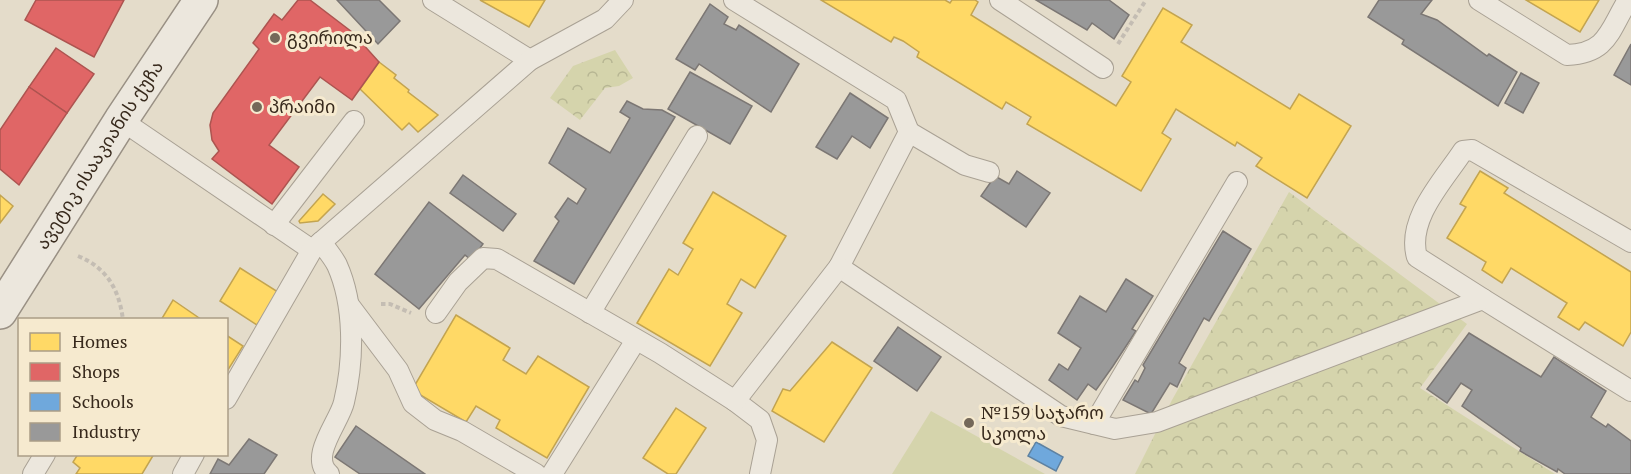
<svg xmlns="http://www.w3.org/2000/svg" width="1631" height="474" font-family="'PT Serif','Noto Sans Georgian',serif">
<style>
.grass{fill:#d5d4ac}
.park{fill:url(#park-crowns)}
.homes{fill:#ffd966;stroke:#c3a450;stroke-width:1.5}
.shops{fill:#e06666;stroke:#ad5450;stroke-width:1.5}
.schools{fill:#6fa8dc;stroke:#5e82a2;stroke-width:1.5}
.industry{fill:#999;stroke:#7c7774;stroke-width:1.5}
.lines{fill:none;stroke-linecap:round;stroke-linejoin:round}
.service-casing{stroke:#a9a194;stroke-width:22}
.secondary-casing{stroke:#999084;stroke-width:36}
.path{stroke:#c4bdb3;stroke-width:4;stroke-dasharray:4.5 3;stroke-linecap:butt}
.service{stroke:#ece7dd;stroke-width:20}
.secondary{stroke:#ece7dd;stroke-width:33}
.poi-dot{fill:#746859;stroke:#f6eacf;stroke-width:2}
.labels{text-anchor:middle;stroke-width:6;stroke-linejoin:round;paint-order:stroke}
.poi-label{font-size:18px;fill:#37291c;stroke:#f6eacf;text-anchor:start}
.street-label{font-size:18px;fill:#37291c;stroke:#f6eacf}
</style>
<defs>
<pattern id="park-crowns" width="20" height="18" patternUnits="userSpaceOnUse" patternTransform="scale(1.5)"><rect width="20" height="18" fill="#d5d4ac"/><path d="M2 6a3 3 0 1 1 6 0M12 15a3 3 0 1 1 6 0" fill="none" stroke="#b7b693"/></pattern>
</defs>
<rect width="100%" height="100%" fill="#e4dcca"/>
<path class="grass" d="M931 411 1045 474H892Z"/>
<g class="park">
<path d="M615 50 633 78 619 86 605 88 580 120 550 98 573 66Z"/>
<path d="M1289 192 1467 324 1420 388 1555 474H1135L1172 400Z"/>
</g>
<g class="homes">
<path d="M480 0H545L529 27Z"/>
<path d="M821 0H945L950 3 952 0H975L978 2 971 15 1116 106 1131 82 1122 76 1163 8 1192 25 1181 42 1290 109 1299 94 1351 126 1307 198 1256 166 1262 158 1237 142 1235 146 1176 109 1162 133 1171 139 1141 191 1027 124 1031 117 1006 102 1002 109 917 57 919 52 903 41 894 37 891 42Z"/>
<path d="M1526 0H1599L1580 32Z"/>
<path d="M379 62 396 75 394 78 409 90 408 92 438 115 418 132 409 123 402 130 360 89Z"/>
<path d="M1480 171 1508 188 1504 193 1631 272V332L1623 346 1585 322 1579 330 1558 317 1567 303 1511 268 1502 283 1482 270 1486 262 1447 238 1466 207 1460 204Z"/>
<path d="M713 192 786 236 755 288 741 279 727 304 742 313 710 366 637 323 669 269 678 275 693 249 683 243Z"/>
<path d="M323 194 335 204 318 221 300 223 299 221Z"/>
<path d="M0 195 13 206 0 223Z"/>
<path d="M240 268 278 292 257 325 220 301Z"/>
<path d="M173 300 202 320H161Z"/>
<path d="M456 315 510 348 503 360 526 374 538 356 589 387 547 458 496 428 500 420 476 406 466 422 412 390Z"/>
<path d="M226 335 243 346 226 373Z"/>
<path d="M832 342 872 368 824 442 772 411 783 389 790 391Z"/>
<path d="M676 408 706 428 676 474H668L643 458Z"/>
<path d="M78 454H154L142 474H76L80 468 73 462Z"/>
</g>
<g class="shops">
<path d="M36 0H124L94 57 25 20Z"/>
<path d="M298 0H310L352 32 379 62 352 100 320 77 269 145 299 167 272 204 212 159 219 151 212 140 210 125 213 113 259 49 253 43 274 14 282 20Z"/>
<path d="M56 48 94 74 67 113 29 87Z"/>
<path d="M29 87 67 113 19 185 0 169V130Z"/>
</g>
<path class="schools" d="M1036 442 1063 457 1056 471 1028 456Z"/>
<g class="industry">
<path d="M337 0H379L400 21 378 44Z"/>
<path d="M1036 0H1109L1129 15 1114 39 1092 23 1087 30Z"/>
<path d="M1379 0H1432L1421 14 1437 20 1487 56 1489 54 1517 72 1498 106 1402 44 1404 40 1368 17Z"/>
<path d="M710 4 728 17 724 24 736 30 739 25 799 64 771 112 699 64 695 70 676 59Z"/>
<path d="M1631 44V85L1614 75Z"/>
<path d="M690 72 752 106 730 144 668 109Z"/>
<path d="M1521 73 1539 83 1523 113 1505 103Z"/>
<path d="M850 93 888 118 870 148 852 136 837 159 816 147Z"/>
<path d="M627 101 643 109 662 110 675 117 574 284 534 261 559 221 555 217 568 198 577 204 586 189 549 163 568 128 610 153 630 118 620 112Z"/>
<path d="M1017 171 1050 193 1026 227 981 196 995 176 1009 184Z"/>
<path d="M463 175 516 214 503 231 450 193Z"/>
<path d="M429 202 483 244 471 260 465 255 419 309 375 274Z"/>
<path d="M1223 231 1251 249 1209 321 1204 318 1179 363 1186 368 1177 387 1170 383 1151 414 1123 400 1135 380 1138 382 1145 368 1143 365Z"/>
<path d="M1126 279 1153 296 1132 329 1136 331 1113 366 1096 390 1088 384 1077 400 1049 380 1059 364 1068 370 1081 348 1058 333 1080 296 1106 312Z"/>
<path d="M898 327 941 357 917 391 874 361Z"/>
<path d="M1469 333 1541 377 1554 357 1606 391 1591 417 1606 427 1608 424 1631 441V474H1565L1558 469 1557 472 1520 451 1521 448 1462 406 1472 390 1461 383 1447 403 1427 389Z"/>
<path d="M356 426 425 474H360L335 457Z"/>
<path d="M249 439 277 455 264 474H210L218 459 229 465Z"/>
</g>
<g class="lines">
<g class="service-casing">
<g id="service">
<path d="M433 0 530 60"/>
<path d="M734 0 896 100 909 132 839 267 1061 416 1115 429 1157 422 1483 299 1631 391"/>
<path d="M1000 0 1103 68"/>
<path d="M1479 0 1567 55C1608 53 1609 31 1628 0"/>
<path d="M121 120 312 250"/>
<path d="M909 132 965 165 989 172"/>
<path d="M274 225 354 121"/>
<path d="M321 242C326 249 333 257 337 265 355 305 354 360 344 402 340 421 308 457 329 474"/>
<path d="M1483 299 1417 257C1406 219 1444 180 1463 151L1472 150 1631 242"/>
<path d="M349 305 398 370 413 403 435 420 462 431 536 474"/>
<path d="M436 313 458 282 483 258 497 259 660 353 735 401 760 420 767 440 760 474"/>
<path d="M590 313 697 136"/>
<path d="M226 399 312 250 530 60 605 19 623 0"/>
<path d="M735 401 839 267"/>
<path d="M1094 424 1237 182"/>
<path d="M33 474 45 454"/>
<path d="M183 474 194 454"/>
<path d="M552 474 636 340"/>
</g>
</g>
<g class="secondary-casing">
<g id="secondary">
<path id="s1" d="M0 312 121 120 201 0"/>
</g>
</g>
<g class="path">
<path d="M1118 44 1146 0"/>
<path d="M78 256C107 268 119 289 123 320"/>
<path d="M381 304H390L411 313"/>
</g>
<use href="#service" class="service"/>
<use href="#secondary" class="secondary"/>
</g>
<g class="poi-dot">
<circle cx="275" cy="38" r="6"/>
<circle cx="257" cy="107" r="6"/>
<circle cx="969" cy="423" r="6"/>
</g>
<g class="labels">
<g class="poi-label">
<text x="287" y="44">გვირილა</text>
<text x="269" y="113">პრაიმი</text>
<text x="981" y="419">№159 საჯარო<tspan x="981" dy="21">სკოლა</tspan></text>
</g>
<g class="street-label">
<text dy="6" stroke="none"><textPath href="#s1" startOffset="186">ავეტიკ ისააკიანის ქუჩა</textPath></text>
</g>
</g>
<rect x="18" y="318" width="210" height="138" fill="#f6eacf" stroke="#aa9d87" stroke-width="1.5"/>
<rect x="30" y="333" width="30" height="18" fill="#ffd966" stroke="#aa9d87" stroke-width="1.5"/>
<text x="72" y="348" font-size="18" fill="#37291c">Homes</text>
<rect x="30" y="363" width="30" height="18" fill="#e06666" stroke="#aa9d87" stroke-width="1.5"/>
<text x="72" y="378" font-size="18" fill="#37291c">Shops</text>
<rect x="30" y="393" width="30" height="18" fill="#6fa8dc" stroke="#aa9d87" stroke-width="1.5"/>
<text x="72" y="408" font-size="18" fill="#37291c">Schools</text>
<rect x="30" y="423" width="30" height="18" fill="#999999" stroke="#aa9d87" stroke-width="1.5"/>
<text x="72" y="438" font-size="18" fill="#37291c">Industry</text>
</svg>
